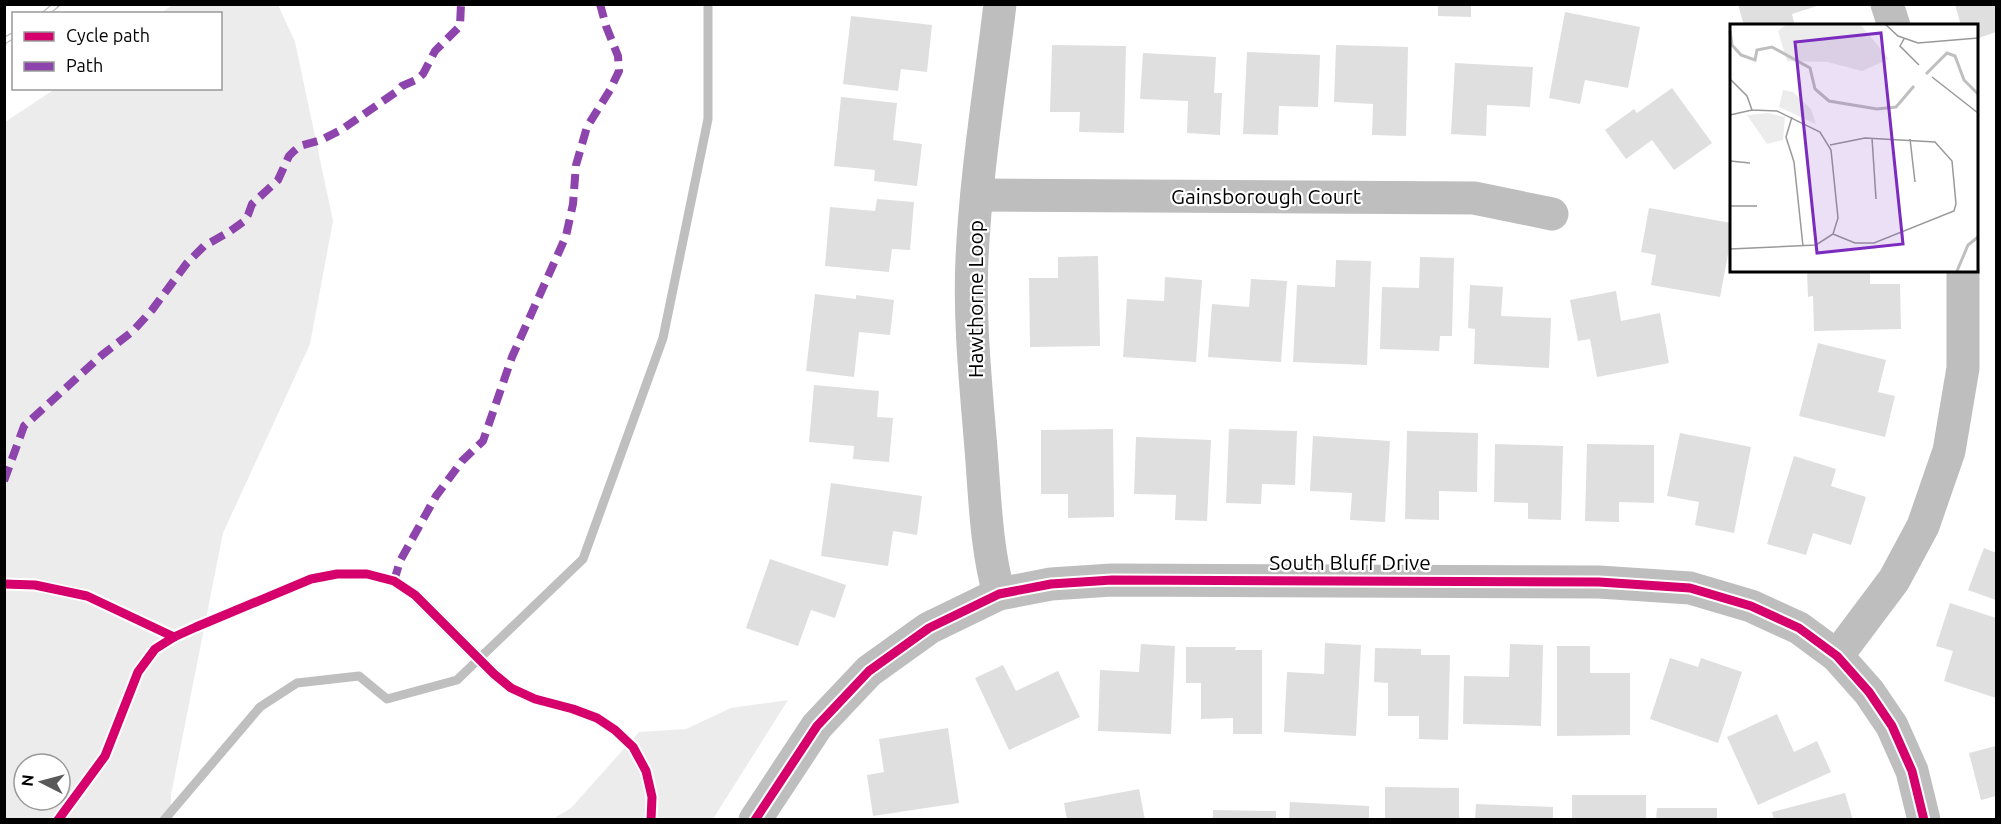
<svg xmlns="http://www.w3.org/2000/svg" width="2001" height="824" font-family="Ubuntu,sans-serif">
<style>
.green{fill:#ececec;fill-rule:evenodd}
.lines{fill:none;stroke-linecap:round;stroke-linejoin:round}
.stream{stroke:#bfbfbf;stroke-width:9}
.building{fill:#dfdfdf}
.minor{stroke:#bebebe;stroke-width:33}
.rail-casing{stroke:#bebebe;stroke-width:7}
.rail{stroke:#fff;stroke-width:4.5;stroke-dasharray:14;stroke-linecap:butt}
.quiet{stroke:#8e44ad;stroke-width:8;stroke-dasharray:15 8;stroke-linecap:butt}
.cycleway-casing{stroke:#fff;stroke-width:13}
.cycleway{stroke:#d6006c;stroke-width:9}
.labels{text-anchor:middle;stroke-width:4.5;stroke-linejoin:round;paint-order:stroke}
.street-label{font-size:21px;fill:#000;stroke:#fff}
.inset-river{fill:none;stroke:#bfbfbf;stroke-width:3}
.inset-road{fill:none;stroke:#999;stroke-width:1.5}
.view{fill:#7b2cbf;fill-opacity:0.15;stroke:#7b2cbf;stroke-width:3}
.inset-edge{fill:none;stroke:#000;stroke-width:3}
</style>
<rect width="100%" height="100%" fill="#fff"/>
<g class="green">
<path d="M174 4 278 5 295 42 333 221 310 344 223 533 171 795V819H5V122L55 89 220 88V14L161 13ZM24 764H60V800H24Z"/>
<path d="M788 700 713 819H553L571 808 639 732 686 729 731 708Z"/>
</g>
<g class="lines">
<path class="stream" d="M164 820 260 707 297 683 359 676 387 699 457 680 583 559 663 338 708 119V4"/>
</g>
<g class="building">
<path d="M1438 4H1471V17L1438 16Z"/>
<path d="M1738 4H1820V5L1792 14 1795 26H1744Z"/>
<path d="M1955 4H1996V32L1976 39V26H1961Z"/>
<path d="M1565 12 1640 27 1628 88 1585 80 1580 104 1549 98Z"/>
<path d="M851 16 932 25 927 72 901 69 898 91 843 84Z"/>
<path d="M1052 45 1126 46 1124 133 1079 132 1080 112H1050Z"/>
<path d="M1336 45 1408 47 1406 136 1372 135 1373 104 1334 102Z"/>
<path d="M1247 52 1320 55 1318 107 1279 106 1278 135 1243 134Z"/>
<path d="M1143 53 1216 57 1214 93H1222L1220 135 1187 133 1188 101 1140 99Z"/>
<path d="M1455 63 1533 67 1530 107 1487 105 1486 136 1451 134Z"/>
<path d="M1672 88 1712 143 1674 170 1652 140 1626 159 1605 130 1634 109 1637 113Z"/>
<path d="M841 97 897 103 893 140 922 144 917 186 874 181 875 170 834 166Z"/>
<path d="M877 199 914 202 910 250 892 249 889 272 825 266 830 207 875 211Z"/>
<path d="M1649 208 1731 223V238L1720 297 1651 285 1656 255 1641 252Z"/>
<path d="M1098 256 1100 346 1030 347 1029 278H1058V257Z"/>
<path d="M1420 257 1454 258 1452 336H1440L1439 351 1380 349 1382 287 1419 288Z"/>
<path d="M1336 260 1371 261 1367 365 1293 362 1297 285 1335 287Z"/>
<path d="M1807 270H1870V284H1900L1901 329 1814 331 1813 296 1808 297Z"/>
<path d="M1165 277 1202 280 1196 362 1123 357 1127 299 1164 301Z"/>
<path d="M1251 279 1287 281 1281 362 1208 357 1212 304 1249 307Z"/>
<path d="M1470 285 1503 287 1501 316 1551 318 1549 368 1474 364 1475 329 1468 328Z"/>
<path d="M1616 291 1621 321 1660 313 1669 363 1597 377 1590 339 1578 341 1570 300Z"/>
<path d="M815 294 856 299V295L894 300 890 335 859 332 854 377 806 371Z"/>
<path d="M1818 343 1886 360 1878 392 1895 396 1885 437 1799 416Z"/>
<path d="M814 385 879 391 877 417 893 418 889 462 853 459 854 446 809 442Z"/>
<path d="M1113 429 1114 517 1068 518V494H1041V430Z"/>
<path d="M1229 429 1297 431 1295 485 1262 484 1261 504 1226 503Z"/>
<path d="M1407 431 1478 433 1477 492 1439 491V520L1405 519Z"/>
<path d="M1680 433 1751 447 1734 533 1695 525 1699 502 1667 496Z"/>
<path d="M1313 436 1390 441 1385 522 1350 520 1352 493 1310 491Z"/>
<path d="M1136 437 1211 440 1207 521 1175 520 1176 495 1134 494Z"/>
<path d="M1495 444 1563 446 1561 520 1528 519V503L1494 502Z"/>
<path d="M1587 444 1654 445V503L1619 502V522L1585 521Z"/>
<path d="M1794 456 1836 469 1831 486 1866 497 1851 545 1813 533 1806 555 1767 544Z"/>
<path d="M831 483 922 496 917 535 893 531 888 566 821 556Z"/>
<path d="M1984 548 1996 553V600L1968 590Z"/>
<path d="M770 559 846 585 835 618 811 610 798 646 746 628Z"/>
<path d="M1950 603 1996 618V698L1944 681 1953 651 1936 646Z"/>
<path d="M1325 643 1361 645 1356 736 1284 732 1287 672 1324 674Z"/>
<path d="M1141 644 1175 646 1171 734 1098 731 1100 670 1139 672Z"/>
<path d="M1510 644 1543 645 1541 726 1463 724 1464 676 1509 677Z"/>
<path d="M1557 646H1590V673H1630V735L1557 736Z"/>
<path d="M1186 647H1236L1235 650H1262V734H1233V718L1201 719V683H1186Z"/>
<path d="M1375 648 1421 649V655H1450L1448 740 1419 739V716H1388V683L1374 682Z"/>
<path d="M1670 658 1698 667 1701 658 1742 672 1718 743 1650 719Z"/>
<path d="M1003 665 1016 691 1058 671 1080 717 1009 750 975 678Z"/>
<path d="M1777 714 1794 752 1817 741 1831 772 1758 805 1727 737Z"/>
<path d="M948 728 959 803 873 816 867 775 884 772 879 739Z"/>
<path d="M1996 746V796L1981 800 1969 753Z"/>
<path d="M1385 787 1459 788V820H1385Z"/>
<path d="M1139 789 1145 820H1067L1064 803Z"/>
<path d="M1845 793 1853 820H1774L1772 812Z"/>
<rect x="1572" y="795" width="74" height="25"/>
<path d="M1290 802 1369 806V820H1289Z"/>
<path d="M1476 804 1553 807V820H1475Z"/>
<path d="M1657 808H1717V820H1656Z"/>
<path d="M1213 810 1276 811V820H1213Z"/>
</g>
<g class="lines">
<g class="minor">
<path d="M1887 4 1894 26"/>
<path d="M977 195 1474 198 1552 214"/>
<path d="M999 594C986 547 985 498 981 449 976 386 969 322 972 258 976 173 990 89 1000 4"/>
<path d="M1837 656 1894 580 1923 526 1949 451 1963 368V270"/>
<path d="M755 820 817 726 869 671 929 628 999 594 1051 584 1112 580 1599 582 1690 588 1751 606 1799 628 1837 656 1869 692 1892 726 1912 771 1924 820"/>
</g>
<g class="rail-casing">
<g id="rail">
<path d="M45 14 57 4"/>
<path d="M4 41 14 35"/>
</g>
</g>
<use href="#rail" class="rail"/>
<g class="quiet">
<path d="M4 481 24 426 102 355 133 331 152 310 187 263 204 246 229 232 243 222 248 215 252 204 278 180 289 156 294 151 300 146 321 140 341 130 396 92 402 86 416 80 423 74 435 51 460 26 461 4"/>
<path d="M394 581 400 561 436 496 462 461 483 441 512 357 566 236 573 204 576 165 587 127 610 90 619 71 618 56 606 26 600 4"/>
</g>
<g class="cycleway-casing">
<g id="cycleway">
<path d="M4 584 35 585 87 596 174 637"/>
<path d="M58 820 105 756 138 672 155 649 174 637 196 627 311 579 337 574H367L394 581 415 595 494 674 511 688 535 699 573 709 597 718 615 730 633 747 646 771 652 797 651 820"/>
<path d="M755 820 817 726 869 671 929 628 999 594 1051 584 1112 580 1599 582 1690 588 1751 606 1799 628 1837 656 1869 692 1892 726 1912 771 1924 820"/>
</g>
</g>
<use href="#cycleway" class="cycleway"/>
</g>
<g class="labels">
<g class="street-label">
<text x="1266" y="204">Gainsborough Court</text>
<text transform="translate(976 299) rotate(-90)" y="7">Hawthorne Loop</text>
<text x="1350" y="570">South Bluff Drive</text>
</g>
</g>
<g transform="translate(1730 24)">
<rect width="248" height="248" fill="#fff"/>
<path d="M57 0H130L159 35 132 47 98 38 57 37 48 7ZM53 66 63 68 81 85 86 100 49 83ZM38 89 55 93 53 116 37 120 17 91Z" fill="#ececec"/>
<path class="inset-river" d="M0 7 2 21 11 31 25 36 27 26 42 23 80 44 85 65 99 77 147 85 166 83 184 62M196 50 217 29 225 32 234 56 248 70M227 247 238 221 248 213"/>
<path class="inset-road" d="M155 0 168 12 188 19 248 14M174 15 170 22 189 41M202 53 248 89M0 55 17 72 22 86M0 91 22 86 47 87 90 108 101 126 108 194 103 210 86 221 0 225M62 93 56 113 64 138 73 222M142 114 146 175M180 115 185 158M100 121 135 114 205 118 222 137 226 180 224 187 144 219H125L103 210M0 137 20 139M0 182H27"/>
<path class="view" d="M151 9 173 220 87 229 65 18Z"/>
<rect width="248" height="248" class="inset-edge"/>
</g>
<rect width="2001" height="824" fill="none" stroke="#000000" stroke-width="12"/>
<rect x="12" y="12" width="210" height="78" fill="#ffffff" stroke="#999999" stroke-width="1.5"/>
<rect x="24" y="32" width="30" height="9" fill="#d6006c" stroke="#999999" stroke-width="1.5"/>
<text x="66" y="42" font-size="18" fill="#000000">Cycle path</text>
<rect x="24" y="62" width="30" height="9" fill="#8e44ad" stroke="#999999" stroke-width="1.5"/>
<text x="66" y="72" font-size="18" fill="#000000">Path</text>
<g transform="translate(42 782) rotate(276)"><circle r="28" fill="#ffffff" stroke="#999999" stroke-width="1.5"/>
<path d="M0-4.5L10 22L0 15L-10 22Z" fill="#595959"/>
<text y="-9" font-size="16" font-weight="bold" text-anchor="middle" fill="#000000">N</text>
</g>
</svg>
